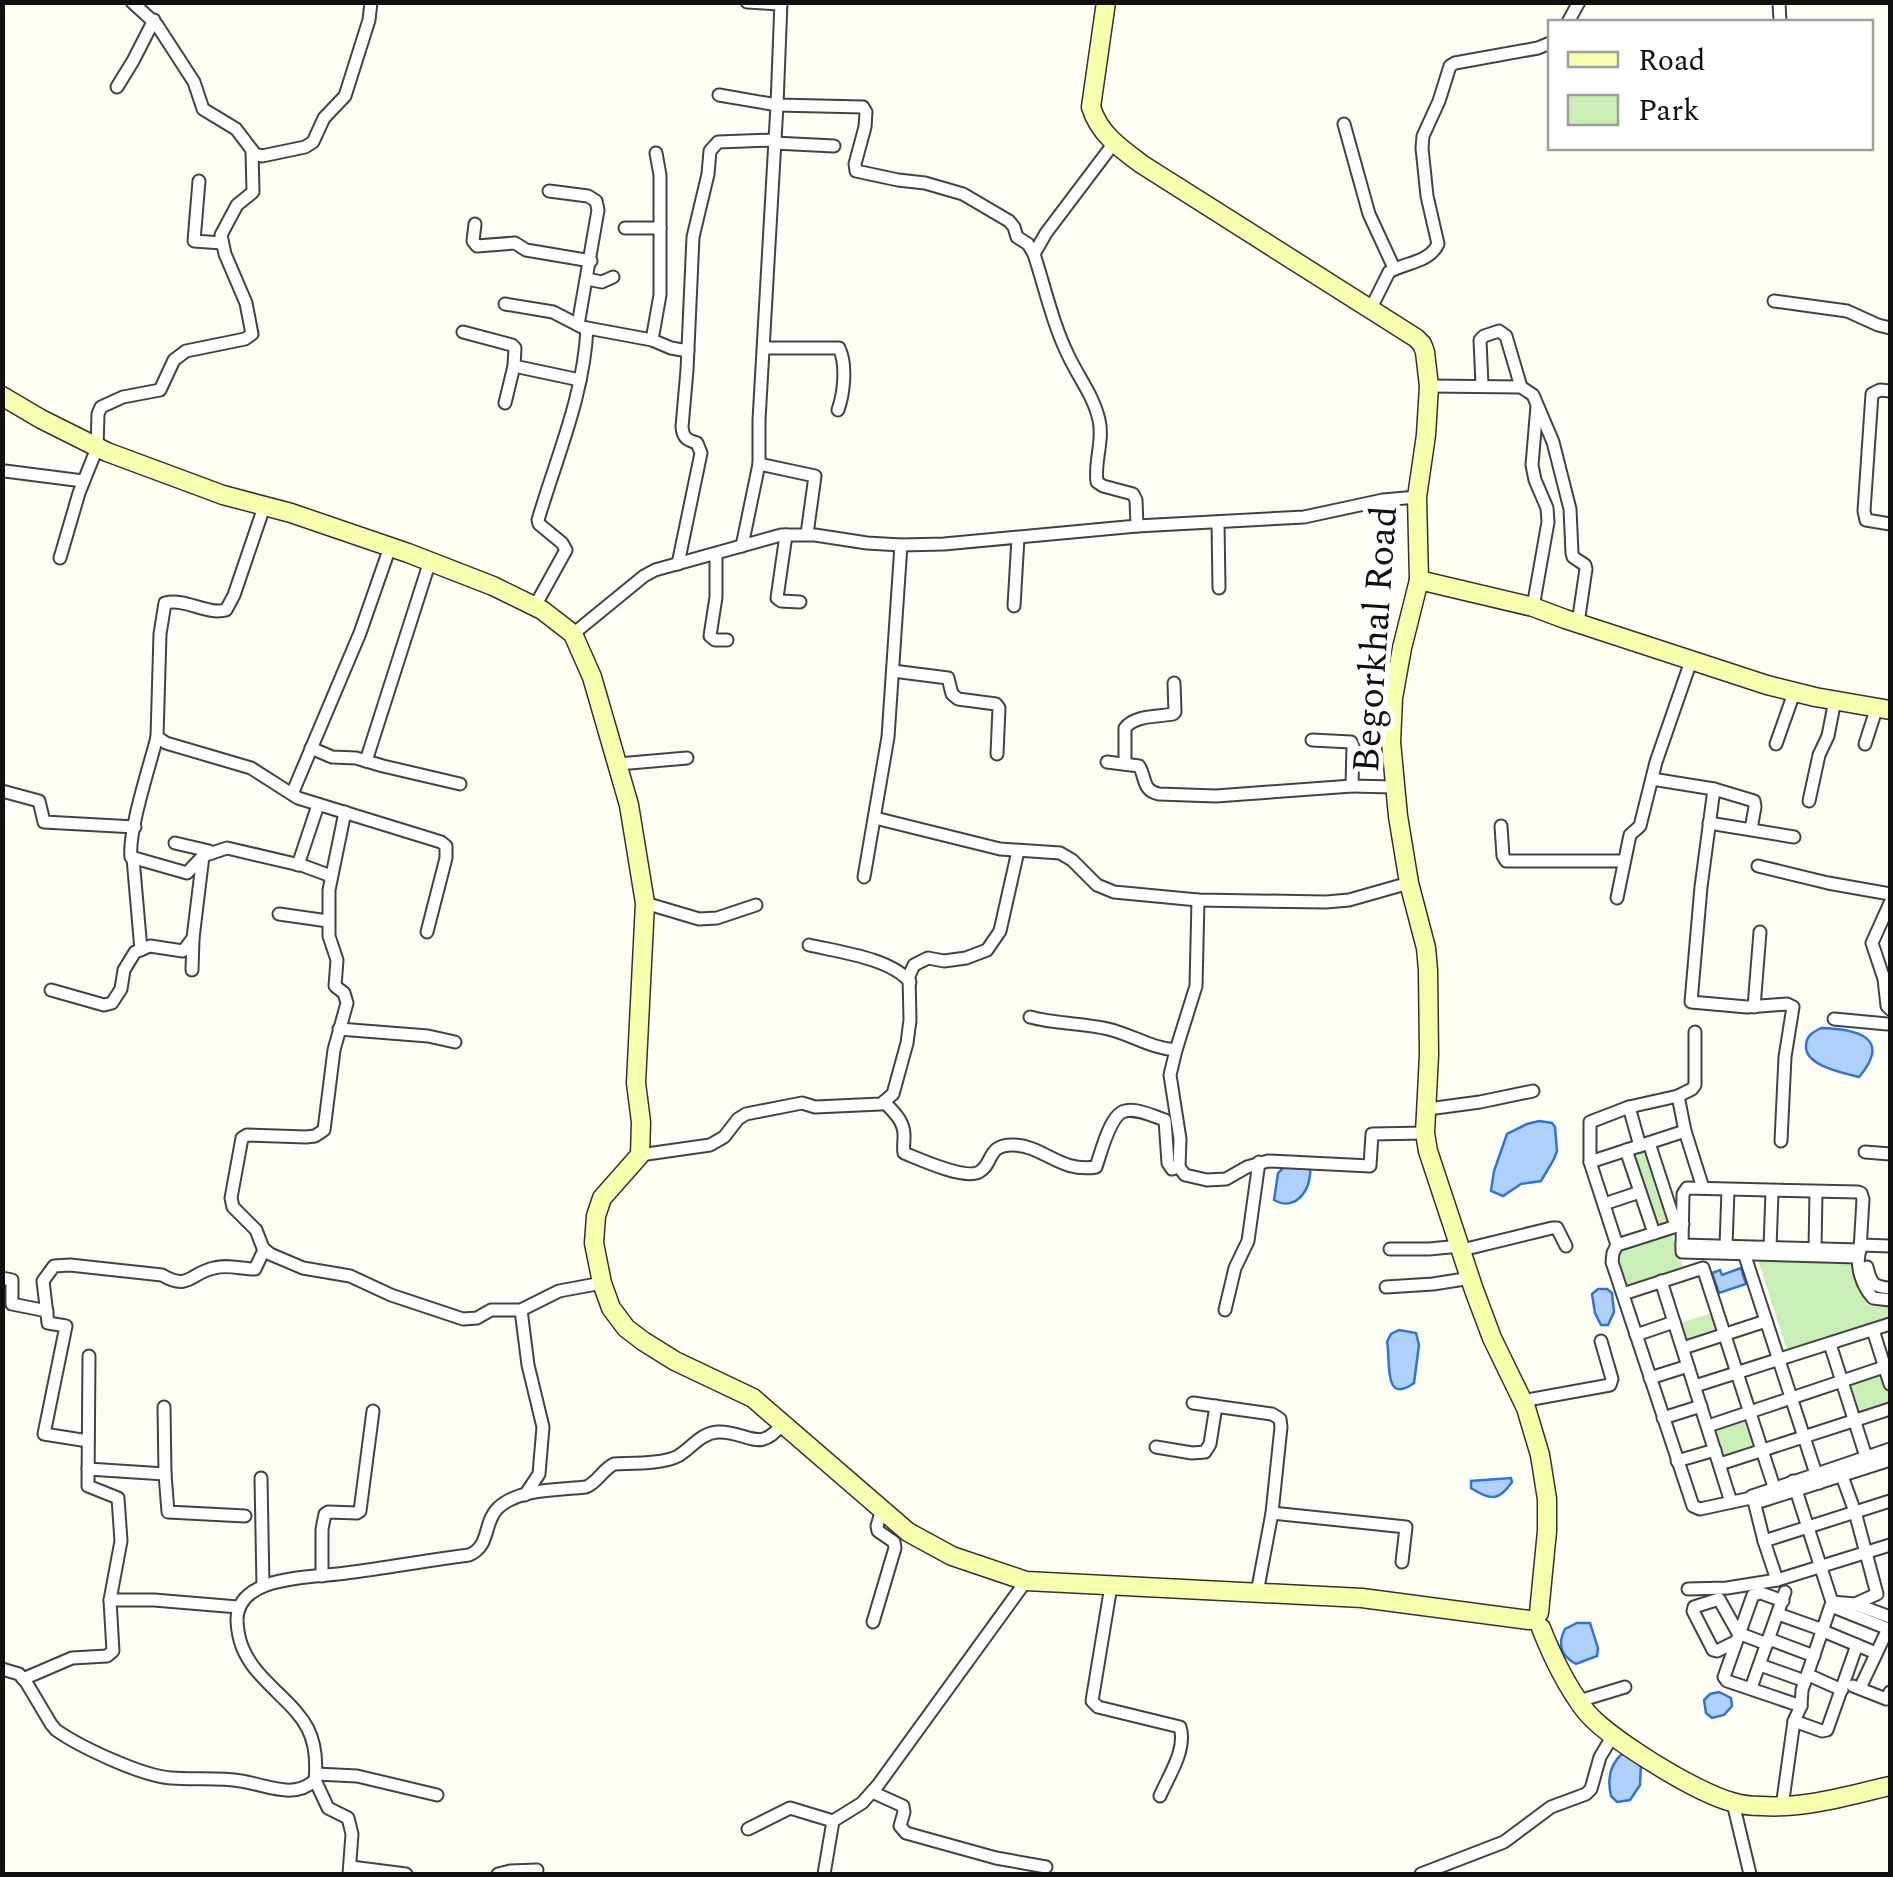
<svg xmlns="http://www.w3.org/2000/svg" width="1893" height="1877" font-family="Spectral,serif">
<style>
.green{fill:#c9efb7}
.water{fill:#b1d1fd;stroke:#2f74dd;stroke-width:2.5}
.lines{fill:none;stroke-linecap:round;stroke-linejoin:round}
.street-casing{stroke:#434343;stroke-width:15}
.secondary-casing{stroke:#323232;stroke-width:21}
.street{stroke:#fff;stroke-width:11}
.secondary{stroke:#f7ffae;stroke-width:18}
.labels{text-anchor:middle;stroke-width:10;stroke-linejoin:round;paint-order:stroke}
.street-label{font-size:38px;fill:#101010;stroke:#fff}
</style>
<rect width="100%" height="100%" fill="#fffff3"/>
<g class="green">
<path d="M1648 1145 1674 1224 1655 1231 1629 1151Z"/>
<path d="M1672 1234 1684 1270 1626 1289 1614 1253Z"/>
<path d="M1757 1257 1853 1261 1867 1305 1890 1307V1320L1788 1353Z"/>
<path d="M1715 1312 1722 1333 1684 1346 1677 1324Z"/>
<path d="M1883 1370 1890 1392V1406L1856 1417 1845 1383Z"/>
<path d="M1749 1415 1760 1450 1722 1463 1710 1427Z"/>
</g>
<g class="water">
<path d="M1821 1028C1856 1029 1893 1037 1859 1077 1844 1073 1805 1066 1806 1046 1806 1036 1813 1032 1821 1028Z"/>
<path d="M1539 1121 1552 1123 1555 1127 1557 1151 1554 1159 1541 1181 1521 1184 1503 1196 1491 1191 1494 1171 1507 1134 1527 1124Z"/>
<path d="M1310 1165C1313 1187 1297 1213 1274 1200L1278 1173 1284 1167Z"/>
<path d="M1741 1268 1746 1284 1719 1293 1712 1273 1720 1270 1722 1275Z"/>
<path d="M1598 1289H1607L1612 1293 1614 1312 1608 1325H1601L1595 1313 1592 1294Z"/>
<path d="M1399 1330 1416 1333 1419 1345 1414 1383C1382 1406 1391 1358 1387 1342L1391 1334Z"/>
<path d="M1511 1478 1512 1482C1499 1501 1491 1501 1471 1488V1481Z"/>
<path d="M1577 1623H1590L1598 1648 1597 1656 1576 1664C1561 1656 1557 1644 1565 1629Z"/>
<path d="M1719 1692 1731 1698 1732 1706 1724 1715 1712 1718 1706 1713 1704 1700 1710 1694Z"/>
<path d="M1623 1753 1641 1763 1640 1785 1630 1800 1617 1802 1611 1796C1607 1779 1610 1764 1623 1753Z"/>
</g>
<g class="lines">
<g class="street-casing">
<g id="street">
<path d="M132 2 157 25 194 82 203 109 236 129 255 154 262 156 305 147 313 142 324 118 345 96 369 20 371 2"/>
<path d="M747 2 781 4"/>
<path d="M1779 2 1780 22"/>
<path d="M1568 22 1579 2"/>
<path d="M117 87 133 61 154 20"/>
<path d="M719 95 777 105 863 107 866 112 865 127 855 164 856 171 898 180 925 183 963 194 1009 221 1014 227 1017 237 1028 244 1034 254C1045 288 1053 325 1069 357 1079 378 1094 397 1099 420 1104 441 1094 461 1097 482L1103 486 1133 494 1136 500 1137 526"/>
<path d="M1344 124 1369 214 1394 268"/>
<path d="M774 143 834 146"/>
<path d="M199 181 194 241 222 243"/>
<path d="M549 191 588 196 596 201 598 210 578 325"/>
<path d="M475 224 473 241 477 246 515 243 526 250 591 261"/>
<path d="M625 228H660"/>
<path d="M1034 254 1046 233 1114 143"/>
<path d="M587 279 602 282 613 277"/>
<path d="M1774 301 1847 311 1878 325 1890 328"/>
<path d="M505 304 553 312 582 327 652 340 671 348 688 351"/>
<path d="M1371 308 1389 272C1406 262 1429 263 1438 244L1427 196 1422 148 1423 136 1439 101 1450 66 1455 63 1538 48 1550 43"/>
<path d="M463 332 512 345 515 348 514 366 580 380"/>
<path d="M652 340 660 295V175L656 153"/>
<path d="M764 348H839C847 364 844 393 838 410"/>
<path d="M1482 385 1480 340 1484 336 1499 331 1506 336 1521 387"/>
<path d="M1429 386 1521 387 1533 395 1553 442 1570 509 1572 553 1573 557 1585 565 1586 569 1578 623"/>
<path d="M1890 391 1880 390 1872 394 1864 511 1866 520 1890 524"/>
<path d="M505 403 514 366"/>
<path d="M759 464 815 476 807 534"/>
<path d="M5 471 83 481"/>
<path d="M264 507 234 595 226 610C206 615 186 598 165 603L160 634 157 737 166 743 251 768 298 798 441 842 446 846V858L427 932"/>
<path d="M1218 522 1219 588"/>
<path d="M786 535 777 598 781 601 800 602"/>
<path d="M742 546 759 464V420L777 105 781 2"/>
<path d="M716 554V597L710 636 715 640H727"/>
<path d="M60 558 79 493 97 448 98 414 101 407 123 397 160 390 174 360 186 351 245 339 252 334 246 303 225 254 221 235 237 205 253 192 252 151"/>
<path d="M678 564 701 453 697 443C687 440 683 438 682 427L687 370 693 237 708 174 710 151 718 142 774 140"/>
<path d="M535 606 566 550 562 543 539 524 538 520C557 456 584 395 587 328"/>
<path d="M1014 606 1018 538"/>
<path d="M1533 607 1548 522 1547 508 1535 480 1532 465 1537 406"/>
<path d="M573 634 644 576 655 570 781 535H815L867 543 901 545 944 544 1137 526 1304 517 1383 500 1417 497"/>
<path d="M893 671 948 678 952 694 958 699 996 704 999 708 997 754"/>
<path d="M157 737C150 765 128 831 131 857L187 873 203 856 227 848 304 866 331 876"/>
<path d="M1312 740 1351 742 1353 746 1352 786 1393 787"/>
<path d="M1776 744 1794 693"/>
<path d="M1865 744 1877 707"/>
<path d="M311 748 332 757 356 758 383 766 460 784"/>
<path d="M366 761 430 561"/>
<path d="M1107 762 1139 766C1146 777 1142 791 1159 794L1216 796 1352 786"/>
<path d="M618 764 687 758"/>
<path d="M1125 764V728C1135 715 1157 717 1173 714L1175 712 1174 683"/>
<path d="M1652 779 1714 789 1701 887 1691 1002 1747 1007 1787 1004 1793 1007 1785 1057 1781 1141"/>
<path d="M1714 789 1754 801 1755 807 1751 829"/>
<path d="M2 791 39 801 44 822 135 827"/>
<path d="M292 794 360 633 390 547"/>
<path d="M1809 801 1819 755 1828 736 1835 700"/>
<path d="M345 812 329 890V936L337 960 335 986 344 993 347 1003 334 1050 324 1130 315 1136 306 1137 247 1135 242 1138 231 1198 233 1207 256 1230 263 1248 270 1254 303 1268 350 1276 391 1295 463 1319 477 1318 491 1310H521L559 1291 602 1283"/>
<path d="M875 818 1000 849 1060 853 1072 860 1097 885 1114 892 1198 900 1326 902 1349 900 1409 883"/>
<path d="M1709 823 1794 837"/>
<path d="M1501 826 1503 856 1506 861H1624"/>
<path d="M175 843 209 851"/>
<path d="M133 858 141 950"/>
<path d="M298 865 318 805"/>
<path d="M1758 866 1828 883 1890 894"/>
<path d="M864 877 888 737 901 545"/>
<path d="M1617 898 1630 835 1640 826 1656 762 1691 661"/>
<path d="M1198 900 1196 986 1176 1050 1170 1075 1180 1139 1179 1167 1185 1175 1207 1180 1226 1179 1247 1167 1268 1161 1370 1166 1372 1134 1425 1133"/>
<path d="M645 903 699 919 717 918 756 905"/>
<path d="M1890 903 1872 943 1884 979 1887 1006 1890 1009"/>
<path d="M279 914 328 921"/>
<path d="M809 945C839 952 890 958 910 982"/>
<path d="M192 970 193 938"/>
<path d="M51 990 104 1005 112 1003 121 989 124 970 135 952 150 946 183 951 193 938 203 856"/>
<path d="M1754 1007 1760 932"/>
<path d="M1030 1017C1056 1024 1082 1023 1108 1029 1133 1035 1150 1048 1176 1050"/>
<path d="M1834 1019 1887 1024"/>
<path d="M339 1029 428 1036 455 1042"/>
<path d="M1678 1096 1692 1089 1695 1085V1032"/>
<path d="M884 1102C894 1112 905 1122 904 1137 904 1143 903 1148 904 1153 919 1159 964 1180 979 1172 994 1164 986 1144 1014 1145 1044 1146 1060 1173 1096 1167 1101 1153 1110 1114 1125 1111 1137 1108 1153 1116 1165 1120L1168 1163 1172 1169 1179 1167"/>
<path d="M1629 1107 1640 1146"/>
<path d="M1428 1109 1480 1102 1533 1091"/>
<path d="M1649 1143 1676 1226"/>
<path d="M1626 1150 1654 1233"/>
<path d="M1865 1152 1890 1154"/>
<path d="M640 1155 710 1145 724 1137 738 1119 746 1114 802 1103 815 1107 881 1104 893 1094 907 1043 910 1020 909 976 914 965 928 958 944 961 966 958 987 950 1000 931 1018 851"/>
<path d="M1590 1162 1685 1131"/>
<path d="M1604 1204 1640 1192"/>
<path d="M1683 1224 1617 1245 1590 1162V1122L1629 1107 1678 1096 1685 1131 1703 1188"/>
<path d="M1617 1245 1613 1253 1612 1262 1693 1506 1700 1509 1751 1498"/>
<path d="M1682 1245 1683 1194 1687 1188 1858 1192 1861 1193 1863 1199 1860 1250C1855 1265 1862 1286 1873 1298L1890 1300"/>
<path d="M1860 1245 1890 1246"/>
<path d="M1726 1246 1728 1190"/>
<path d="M1770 1248 1772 1192"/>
<path d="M1390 1249H1429L1460 1246"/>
<path d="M1815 1249 1816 1192"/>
<path d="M1462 1250 1552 1228H1557L1566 1246"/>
<path d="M1743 1250 1819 1483"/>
<path d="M1858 1257 1682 1252V1245L1860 1250"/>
<path d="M1867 1267C1871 1284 1874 1287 1890 1288"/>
<path d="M2 1278 12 1280V1304L47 1311"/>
<path d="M1661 1281 1731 1502"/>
<path d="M1386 1287 1433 1284 1471 1278"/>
<path d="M1623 1294 1703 1268 1774 1487"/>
<path d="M521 1310 528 1365 543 1427 539 1474 525 1495"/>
<path d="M1225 1310 1235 1268 1248 1241 1259 1162"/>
<path d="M1873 1330 1890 1384"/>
<path d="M1636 1335 1674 1322"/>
<path d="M1830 1344 1868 1463"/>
<path d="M1683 1348 1766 1321"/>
<path d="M1650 1378 1688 1366"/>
<path d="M1695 1386 1890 1324"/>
<path d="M1522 1401 1610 1385 1612 1379 1601 1341"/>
<path d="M1193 1403 1272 1414 1280 1419 1281 1427 1272 1513 1257 1593"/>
<path d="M1663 1418 1701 1406"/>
<path d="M1708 1426 1890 1365"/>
<path d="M88 1441 44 1434 66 1326 48 1323 43 1281 54 1266 70 1265 162 1275C189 1291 190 1273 214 1268 227 1264 241 1269 255 1269L264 1250"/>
<path d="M1156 1447 1192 1453 1205 1452 1210 1444 1216 1406"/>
<path d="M1677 1461 1715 1450"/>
<path d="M1720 1464 1890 1409"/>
<path d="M88 1469 165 1474 164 1407"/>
<path d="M165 1474 168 1512 245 1516"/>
<path d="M261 1478 263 1586"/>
<path d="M1752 1496 1754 1501H1762L1890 1460"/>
<path d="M1752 1496 1890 1449"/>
<path d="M1754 1501 1764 1541 1890 1501"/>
<path d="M1272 1513 1406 1527 1402 1562"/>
<path d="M1764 1541 1777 1580"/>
<path d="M322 1576V1529L325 1514 328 1512 357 1513 360 1511 373 1411"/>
<path d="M1111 1586 1092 1701 1098 1707 1180 1727C1187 1749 1169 1775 1160 1796"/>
<path d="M1688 1589 1727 1588 1777 1580 1890 1545"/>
<path d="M110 1600H154L238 1607"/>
<path d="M1783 1601 1761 1593 1753 1595 1724 1677 1727 1681 1801 1706"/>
<path d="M1832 1602 1855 1604 1877 1594 1855 1512 1842 1476"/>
<path d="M1855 1604 1890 1617"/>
<path d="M1836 1608 1886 1628V1633L1860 1688"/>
<path d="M1778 1614 1823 1630"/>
<path d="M873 1622 895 1548 894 1542 878 1531 877 1526 882 1509"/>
<path d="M1828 1633 1876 1653"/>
<path d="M1769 1639 1814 1656"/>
<path d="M1735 1642 1717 1651 1713 1650 1693 1611 1694 1607 1719 1599 1738 1633 1767 1644"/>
<path d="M1760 1665 1805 1681"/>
<path d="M2 1669 19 1674 26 1682 51 1724 56 1730C80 1747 142 1776 171 1778 195 1780 218 1777 241 1781 267 1785 294 1800 315 1780 321 1719 290 1710 256 1670 244 1655 238 1641 237 1621 236 1574 314 1578 346 1573 387 1568 428 1560 469 1555 491 1546 483 1522 498 1508 519 1488 559 1490 586 1487 598 1482 602 1470 614 1464 632 1463 663 1464 678 1456 692 1448 700 1433 718 1432 748 1431 759 1455 783 1423"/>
<path d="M1813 1677 1842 1690"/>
<path d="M23 1679 72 1658 107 1656 113 1651 110 1600 121 1541 118 1498 88 1486 89 1356"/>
<path d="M1853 1686 1886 1699 1890 1692"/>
<path d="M1751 1688 1785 1592"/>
<path d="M1579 1701 1625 1687"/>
<path d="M1794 1721 1822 1731 1827 1730 1857 1645"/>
<path d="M316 1774 357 1776 437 1795"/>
<path d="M315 1780 328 1808 348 1818 352 1834 349 1874"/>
<path d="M872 1792 903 1806 904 1812 900 1826 906 1833 996 1858 1046 1867"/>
<path d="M1733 1803 1750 1874"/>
<path d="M1782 1807 1794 1721 1801 1706 1802 1690 1832 1602 1793 1481"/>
<path d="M748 1829 790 1808 833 1821"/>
<path d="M351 1867 406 1874"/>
<path d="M498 1874 510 1871 537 1870"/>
<path d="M824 1874 833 1821 862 1803 878 1785 1026 1581"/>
<path d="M1421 1874 1504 1842 1551 1807 1586 1794 1591 1789 1600 1757 1612 1737"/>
</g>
</g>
<g class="secondary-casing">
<g id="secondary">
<path d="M1106 2 1091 107C1099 134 1121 149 1143 165L1416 338 1422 344 1425 352 1429 386 1426 435 1417 497 1419 580 1402 648 1393 698 1391 742 1398 816 1409 883 1426 948 1428 970 1429 1055 1425 1133 1428 1151 1474 1290 1492 1338 1526 1408 1540 1455 1547 1499V1531L1539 1613"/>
<path d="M2 396 41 419 107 452 223 495 291 513 408 553 493 586 542 610 573 634 592 677 629 805 645 903 636 1083 641 1122 640 1155 602 1198 596 1216 594 1243 602 1283 611 1308 626 1328 643 1341 675 1361 753 1398 908 1532 952 1556 1026 1581 1362 1598 1529 1620"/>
<path d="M1419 580 1533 607 1565 619 1767 685 1815 697 1890 710"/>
<path d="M1541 1628C1552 1656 1566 1685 1584 1709 1605 1737 1697 1793 1732 1802 1741 1805 1752 1806 1762 1806 1805 1809 1849 1795 1890 1786"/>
</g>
</g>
<use href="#street" class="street"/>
<use href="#secondary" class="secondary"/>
</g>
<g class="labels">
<g class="street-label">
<text transform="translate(1374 639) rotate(-86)" y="13">Begorkhal Road</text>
</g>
</g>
<rect width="1893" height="1877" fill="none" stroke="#101010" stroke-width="10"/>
<rect x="1548" y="20" width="325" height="130" fill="#ffffff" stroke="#9f9f9f" stroke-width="2.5"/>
<rect x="1568" y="52" width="50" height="15" fill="#f7ffae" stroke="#9f9f9f" stroke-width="2.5"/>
<text x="1638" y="70" font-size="30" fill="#101010">Road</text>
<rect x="1568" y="95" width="50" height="30" fill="#c9efb7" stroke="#9f9f9f" stroke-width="2.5"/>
<text x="1638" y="120" font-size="30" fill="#101010">Park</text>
</svg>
